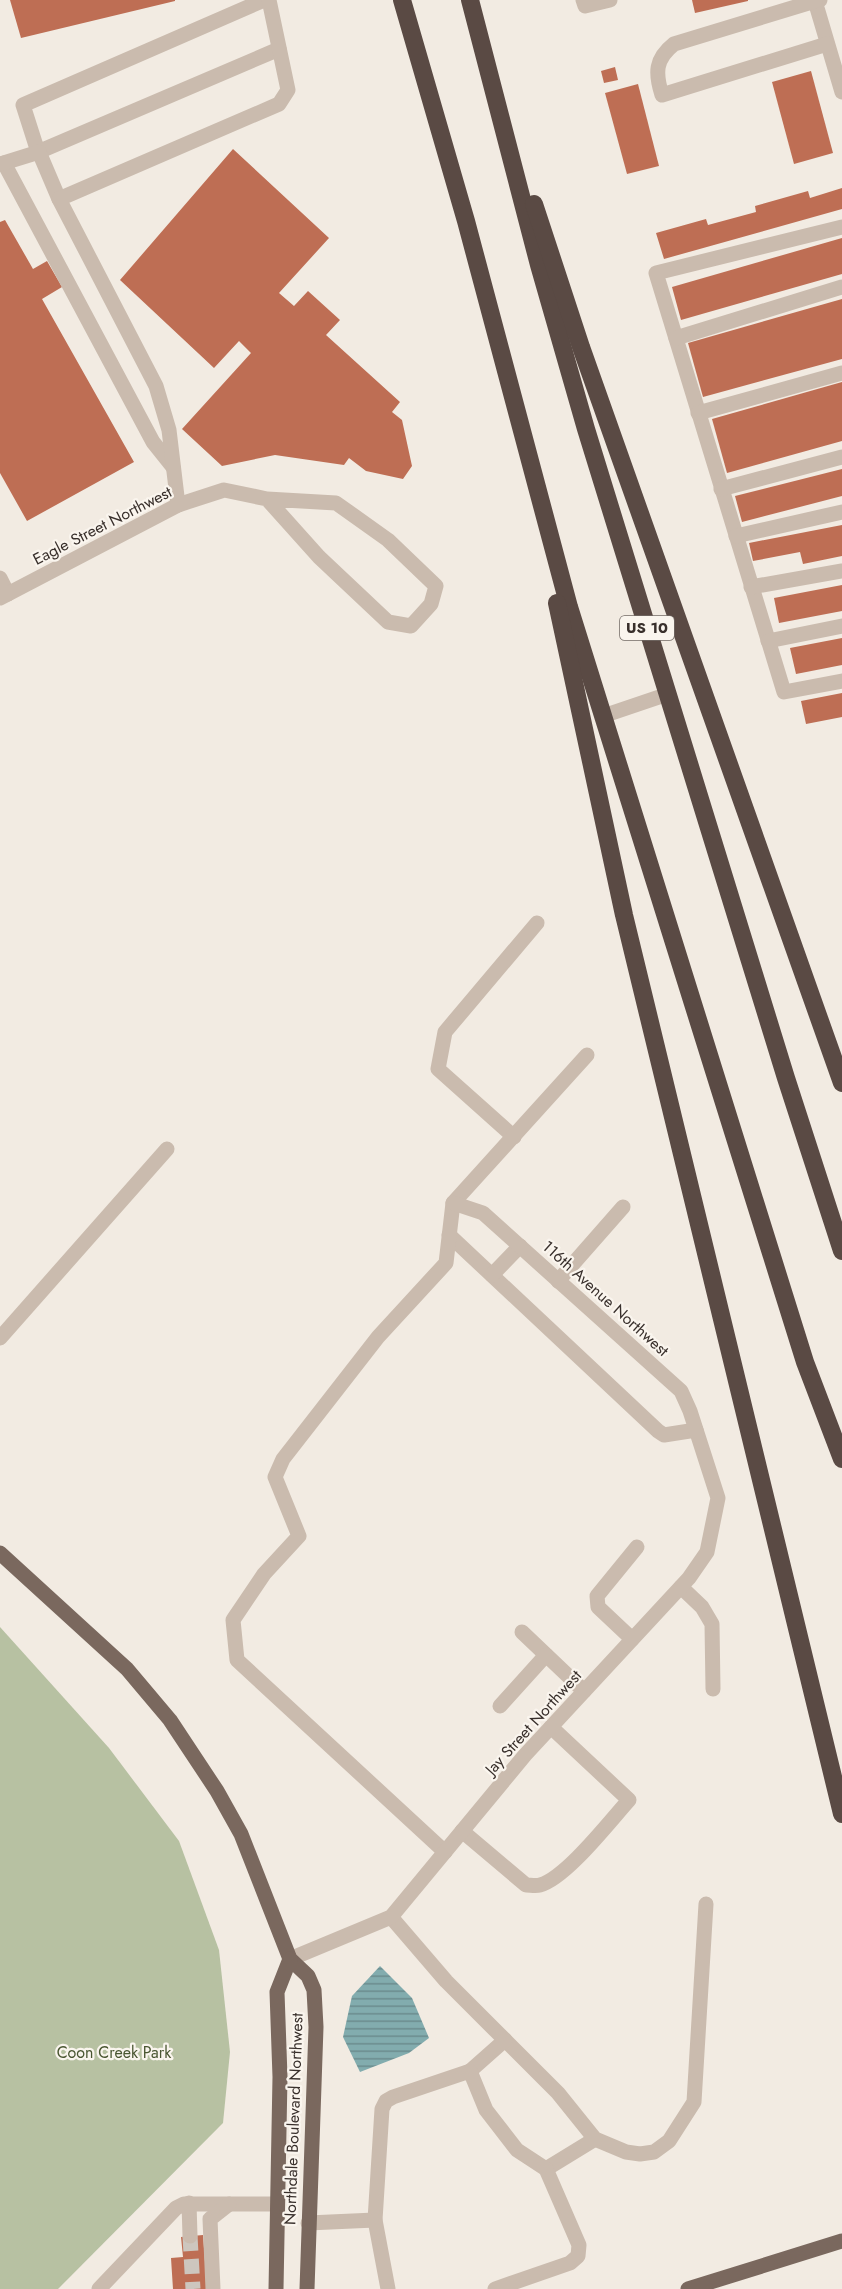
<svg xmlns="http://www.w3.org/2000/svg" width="842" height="2289" font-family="Jost,sans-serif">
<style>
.green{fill:#b7c1a2}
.water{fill:url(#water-rules)}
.building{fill:#be6e54}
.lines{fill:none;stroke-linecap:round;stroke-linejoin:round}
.minor-tunnel{stroke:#cdc6be;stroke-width:15;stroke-dasharray:15 8;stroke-linecap:butt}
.minor{stroke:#cabbae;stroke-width:15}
.major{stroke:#7a685e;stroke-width:15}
.highway{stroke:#5a4a44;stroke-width:18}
.labels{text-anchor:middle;stroke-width:4.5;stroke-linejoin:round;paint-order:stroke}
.shield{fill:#faf5ee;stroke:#736b66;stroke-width:1.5}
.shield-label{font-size:15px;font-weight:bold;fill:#39302c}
.street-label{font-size:16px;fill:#39302c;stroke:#faf5ee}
.park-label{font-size:16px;fill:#495631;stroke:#faf5ee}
</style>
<defs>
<pattern id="water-rules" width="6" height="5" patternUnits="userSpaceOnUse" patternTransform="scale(1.5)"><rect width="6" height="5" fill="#82acae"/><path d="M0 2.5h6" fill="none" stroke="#6b8c8e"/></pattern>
</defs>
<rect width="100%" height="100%" fill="#f2ebe2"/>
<path class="green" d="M0 1627 109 1748 179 1841 219 1950 230 2052 223 2123 58 2289H0Z"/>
<path class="water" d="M380 1966 412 1998 429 2038 409 2053 360 2072 343 2037 352 1996Z"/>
<g class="building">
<path d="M10 0H175V1L21 38Z"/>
<path d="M692 0H748V1L695 13Z"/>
<path d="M615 67 618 80 604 83 601 71Z"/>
<path d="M811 71 833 153 794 164 772 82Z"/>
<path d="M638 84 659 166 627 174 605 93Z"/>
<path d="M233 149 329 238 279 293 294 306 308 291 340 320 326 335 400 402 392 412 402 420 412 466 403 479 366 471 349 458 344 465 275 455 222 466 182 429 251 353 239 341 214 368 120 280Z"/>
<path d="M842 188V209L664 259 656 233 706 219 708 225 756 212 755 206 808 191 810 198Z"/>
<path d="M5 220 33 269 47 261 62 287 42 299 134 462 27 521 0 473V222Z"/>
<path d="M842 238V274L681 320 672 287Z"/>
<path d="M842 299V359L703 397 688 343Z"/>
<path d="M842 382V441L727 473 712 419Z"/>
<path d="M842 469V496L742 522 735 496Z"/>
<path d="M842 525V556L803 564 800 552 753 561 749 543Z"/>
<path d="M842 585V611L779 623 774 598Z"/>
<path d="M842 638V665L796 674 790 648Z"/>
<path d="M842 693V717L806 724 801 701Z"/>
<path d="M203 2235 207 2289H173L171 2258 183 2257 181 2237Z"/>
</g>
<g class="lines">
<path class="minor-tunnel" d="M190 2236 193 2289"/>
<g class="minor">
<path d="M264 0 23 105 38 152 279 49"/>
<path d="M583 0 585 6 610 0"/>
<path d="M820 0 815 1 842 92"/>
<path d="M815 1 674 44C655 59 655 73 662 95L827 44"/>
<path d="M4 163 153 442 173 467"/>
<path d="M0 164 39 152 59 199"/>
<path d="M842 227 656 273 784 692 842 681"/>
<path d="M676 338 842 287"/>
<path d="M698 413 842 373"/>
<path d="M721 489 842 457"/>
<path d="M178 505 169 430 156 386 59 199 279 104 288 90 269 0"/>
<path d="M736 536 842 512"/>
<path d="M0 578 8 594"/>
<path d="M751 587 842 571"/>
<path d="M0 598 178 505 224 490 267 499 319 557 388 622 411 626 431 604 436 586 388 540 336 503 267 499"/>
<path d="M768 641 842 626"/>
<path d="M603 716 668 694"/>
<path d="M514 1137 438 1069 445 1032 537 923"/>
<path d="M449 1235 658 1431 664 1435 696 1430"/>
<path d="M492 1275 520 1246"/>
<path d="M558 1281 623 1207"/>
<path d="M0 1338 167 1149"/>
<path d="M681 1587 702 1607 712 1624 713 1689"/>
<path d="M522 1632 584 1691"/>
<path d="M632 1639 598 1607 597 1596 637 1547"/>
<path d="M500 1706 546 1655"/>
<path d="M462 1831 526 1885C530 1885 536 1886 540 1885 566 1878 610 1821 629 1800L551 1727"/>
<path d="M445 1852 237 1660 233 1620 264 1574 299 1536 275 1477 283 1459 378 1337 446 1263 453 1203 587 1055"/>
<path d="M391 1917 446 1981 558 2093 595 2139 626 2152 640 2154 654 2152 669 2141 694 2102 706 1904"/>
<path d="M290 1959 391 1917 525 1755 689 1578 707 1552 718 1498 690 1411 681 1391 483 1213 453 1203"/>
<path d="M470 2071 505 2040"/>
<path d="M546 2169 595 2139"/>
<path d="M189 2203 190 2236"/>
<path d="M308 2223 375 2220"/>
<path d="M99 2289 176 2208 184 2204H277"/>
<path d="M213 2289 210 2219 229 2204"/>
<path d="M388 2289 375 2220 382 2109 386 2101 393 2097 470 2071 486 2110 517 2150 546 2169 579 2245 578 2256 570 2263 495 2289"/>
</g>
<g class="major">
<path d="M0 1553 127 1669 170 1720 217 1791 241 1834 290 1959 308 1976 314 1990 316 2027 307 2289"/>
<path d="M276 2289 280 2077 277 1992 290 1959"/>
<path d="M688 2289 842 2241"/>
</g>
<g class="highway">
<path d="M402 0 466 221 569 607 805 1362 842 1459"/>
<path d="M470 0 539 265 586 429 786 1078 842 1251"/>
<path d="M534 204 581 347 842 1083"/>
<path d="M557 603 624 915 842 1814"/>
</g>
</g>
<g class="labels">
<rect class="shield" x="620" y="616" width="54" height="24" rx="4.5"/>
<g class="shield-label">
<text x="647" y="633">US 10</text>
</g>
<g class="street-label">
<text transform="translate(102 525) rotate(-27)" y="6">Eagle Street Northwest</text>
<text transform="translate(606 1298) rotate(42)" y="6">116th Avenue Northwest</text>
<text transform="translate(533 1722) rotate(-48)" y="6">Jay Street Northwest</text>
<text transform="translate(293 2119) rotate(-88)" y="6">Northdale Boulevard Northwest</text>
</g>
<g class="park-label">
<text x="114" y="2058">Coon Creek Park</text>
</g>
</g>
</svg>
